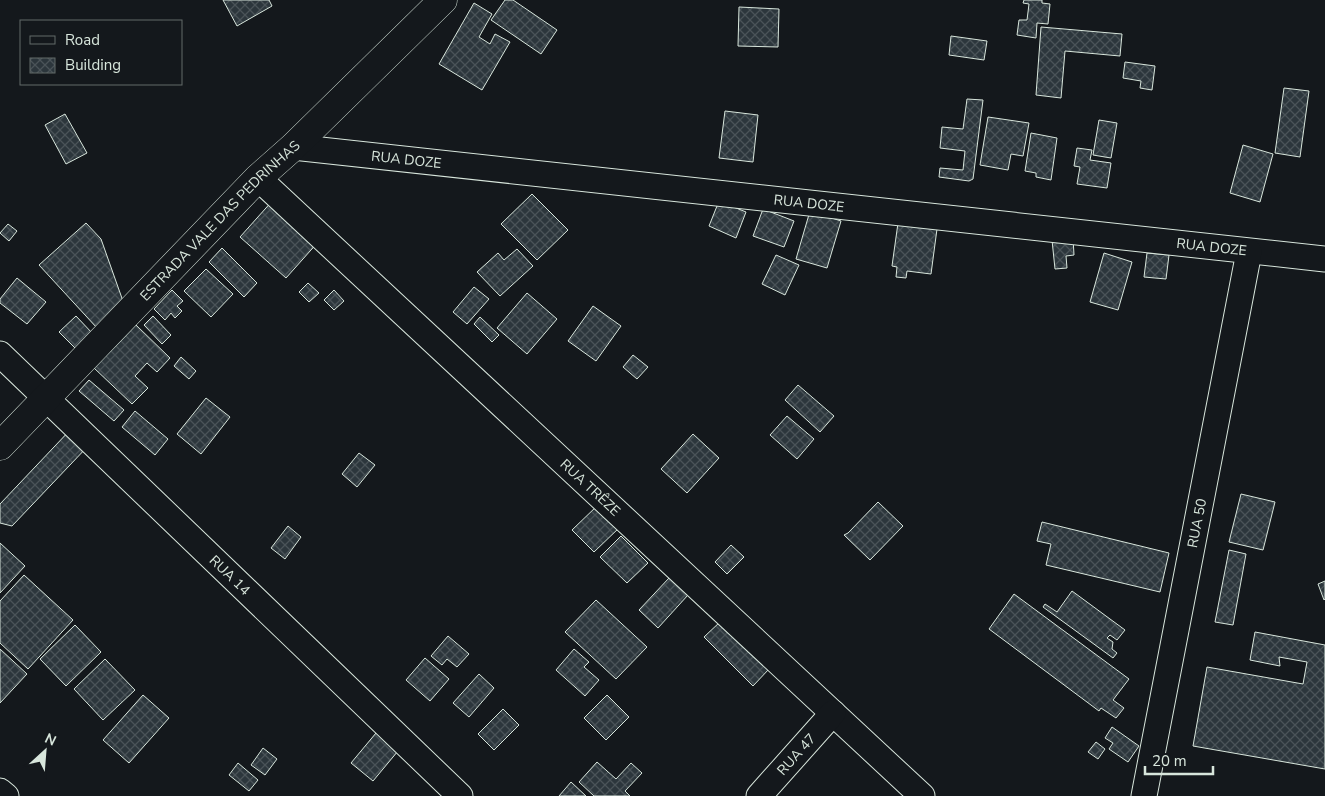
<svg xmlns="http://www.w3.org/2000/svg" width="1325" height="796" font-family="'Nunito Sans',sans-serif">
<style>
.building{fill:url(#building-cross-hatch);stroke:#d8e6dc}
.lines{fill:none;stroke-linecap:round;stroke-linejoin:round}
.minor-casing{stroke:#d8e6dc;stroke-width:27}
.major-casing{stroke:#d8e6dc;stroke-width:29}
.minor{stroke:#14181c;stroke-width:25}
.major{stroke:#14181c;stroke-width:28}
.labels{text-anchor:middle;stroke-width:4;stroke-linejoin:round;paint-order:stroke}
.street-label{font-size:14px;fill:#d8e6dc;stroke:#14181c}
</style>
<defs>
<pattern id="building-cross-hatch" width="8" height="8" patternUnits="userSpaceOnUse" patternTransform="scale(1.25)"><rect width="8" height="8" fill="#2c363c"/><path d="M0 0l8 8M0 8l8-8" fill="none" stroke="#4a5358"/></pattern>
</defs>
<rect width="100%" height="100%" fill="#14181c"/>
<g class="building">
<path d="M223 0H269L272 6 237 26Z"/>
<path d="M505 0H513L557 30 541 54 491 20Z"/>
<path d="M1024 0H1042V3L1050 4 1048 24 1037 23 1036 38 1017 35 1019 20H1027L1029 4 1023 3Z"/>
<path d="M474 3 492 14 479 37 490 44 495 34 510 42 482 90 439 64Z"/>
<path d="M739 7 779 9 778 47 738 46Z"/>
<path d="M1041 27 1122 34 1120 56 1065 51 1061 98 1036 95Z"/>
<path d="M951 36 987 41 984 60 949 55Z"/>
<path d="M1125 62 1155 66 1152 90 1140 88 1141 81 1123 78Z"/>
<path d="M1284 88 1309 91 1300 157 1275 153Z"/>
<path d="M967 99 983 100 973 179 969 181 939 177 940 168 963 170 965 151 940 148 942 127 963 129Z"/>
<path d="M725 111 758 115 753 162 719 158Z"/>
<path d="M65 114 87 153 66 164 45 125Z"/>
<path d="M988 117 1029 123 1023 156 1011 154 1008 170 980 165Z"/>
<path d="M1099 120 1117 123 1111 158 1093 155Z"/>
<path d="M1031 133 1057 138 1051 180 1036 177V173L1025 171Z"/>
<path d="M1243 145 1273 154 1260 202 1230 193Z"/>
<path d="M1077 148 1092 150 1090 160 1111 163 1107 188 1077 184 1080 167 1074 166Z"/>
<path d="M532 194 568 230 537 260 501 224Z"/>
<path d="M274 199 319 241 286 278 240 237Z"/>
<path d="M719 201 746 212 736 238 709 226Z"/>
<path d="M763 209 794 221 784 247 753 236Z"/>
<path d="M810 211 841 221 827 268 796 259Z"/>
<path d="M86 223 101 239 124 304 97 328 39 265Z"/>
<path d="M898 223 937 229 931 274 907 271 906 278 896 277 897 267 892 266Z"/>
<path d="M8 224 17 231 9 241 0 233Z"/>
<path d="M1073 238 1074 255 1066 256 1067 268 1055 269 1052 240Z"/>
<path d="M222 248 257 283 244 297 209 262Z"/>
<path d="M517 249 533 266 500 296 477 272 498 253 504 260Z"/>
<path d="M1104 253 1132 262 1118 310 1090 302Z"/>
<path d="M1147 253 1169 255 1166 279 1144 277Z"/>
<path d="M776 255 799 265 785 295 762 284Z"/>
<path d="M206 269 233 294 211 317 184 291Z"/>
<path d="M17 278 46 302 27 324 0 303V299Z"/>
<path d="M308 283 319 293 309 302 299 292Z"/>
<path d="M474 287 489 299 467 324 453 312Z"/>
<path d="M172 290 183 301 177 306 182 311 175 318 171 313 165 320 154 309Z"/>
<path d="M334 290 344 301 334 310 324 300Z"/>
<path d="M527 293 557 319 527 354 497 328Z"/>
<path d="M593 306 621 326 596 361 568 341Z"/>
<path d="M76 316 93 334 77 350 59 332Z"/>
<path d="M153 316 171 335 162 344 144 325Z"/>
<path d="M480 317 499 335 492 342 474 324Z"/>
<path d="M136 325 170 358 157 372 147 363 135 376 148 388 132 404 94 368Z"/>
<path d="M633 355 648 367 637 379 623 367Z"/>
<path d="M181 357 196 371 189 379 174 366Z"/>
<path d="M89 380 124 410 114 421 79 391Z"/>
<path d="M798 385 834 416 820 432 785 400Z"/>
<path d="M206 398 230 417 201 454 177 434Z"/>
<path d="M135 411 168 439 155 455 122 427Z"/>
<path d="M787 416 814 439 797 459 770 435Z"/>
<path d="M72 428 89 445 12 526 0 523V504Z"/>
<path d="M693 434 719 458 687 493 661 469Z"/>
<path d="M359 453 375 465 357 487 342 474Z"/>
<path d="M1241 494 1275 502 1263 550 1229 542Z"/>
<path d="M878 502 903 526 870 560 844 535 848 533Z"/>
<path d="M598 505 620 527 594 552 572 530Z"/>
<path d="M1042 522 1169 553 1160 592 1046 565 1051 544 1037 541Z"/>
<path d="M288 526 301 537 285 559 271 548Z"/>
<path d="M621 536 648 563 627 583 600 557Z"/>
<path d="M0 543 25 566 0 593Z"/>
<path d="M731 545 744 557 727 574 715 562Z"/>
<path d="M1229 550 1246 554 1233 625 1215 622Z"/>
<path d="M24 575 73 620 28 669 0 643V601Z"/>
<path d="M669 578 688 595 658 628 639 610Z"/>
<path d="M1325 581V599L1324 600 1318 584Z"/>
<path d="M1072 591 1125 630 1117 640 1110 635 1107 638 1113 642 1112 649 1117 653 1113 658 1043 607 1045 604 1057 612Z"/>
<path d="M1014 594 1129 679 1113 700 1124 708 1116 718 1101 708 1099 711 989 629Z"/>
<path d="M596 600 647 647 616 679 565 632Z"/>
<path d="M721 621 769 669 753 686 704 637Z"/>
<path d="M75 625 101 652 66 686 40 659Z"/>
<path d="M1255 632 1325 645V769L1193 746 1207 667 1303 684 1307 662 1279 657 1280 666 1250 660Z"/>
<path d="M448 636 469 654 457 667 447 659 442 665 431 656Z"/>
<path d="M0 649 27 674 0 703Z"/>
<path d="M574 649 589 662 584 667 599 680 585 696 556 670Z"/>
<path d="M425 658 449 679 430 701 406 680Z"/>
<path d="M105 659 135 690 103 720 74 689Z"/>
<path d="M479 674 494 688 469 717 453 703Z"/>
<path d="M143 695 169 718 129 763 103 740Z"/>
<path d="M607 695 629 717 606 740 584 718Z"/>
<path d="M503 709 519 725 494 750 478 734Z"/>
<path d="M1112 727 1139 746 1128 762 1109 749 1113 743 1105 738Z"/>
<path d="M376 733 398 751 373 781 351 763Z"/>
<path d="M1096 742 1105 749 1098 759 1088 752Z"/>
<path d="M263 748 277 759 265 775 251 765Z"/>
<path d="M597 762 616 779 631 763 642 773 625 791 630 796H594L579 782Z"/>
<path d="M238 763 258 780 249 791 229 775Z"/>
<path d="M571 782 586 796H559Z"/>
</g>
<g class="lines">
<g class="minor-casing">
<g id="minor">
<path id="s1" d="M293 147 1325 259"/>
<path id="s2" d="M258 178 922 796"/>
<path id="s3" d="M0 354 460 796"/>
<path d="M0 791 6 796"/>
<path id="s4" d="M759 796 833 713"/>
<path id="s5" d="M1144 796 1249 252"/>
</g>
</g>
<g class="major-casing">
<g id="major">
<path id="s6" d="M0 446 258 178 293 147 443 0"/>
</g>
</g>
<use href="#minor" class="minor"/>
<use href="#major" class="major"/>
</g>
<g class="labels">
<g class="street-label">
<text dy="5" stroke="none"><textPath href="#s1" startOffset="114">RUA DOZE</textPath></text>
<text dy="5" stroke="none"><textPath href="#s1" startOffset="519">RUA DOZE</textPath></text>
<text dy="5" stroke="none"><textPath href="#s6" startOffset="315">ESTRADA VALE DAS PEDRINHAS</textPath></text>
<text dy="5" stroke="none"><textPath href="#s1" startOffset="924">RUA DOZE</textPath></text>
<text dy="5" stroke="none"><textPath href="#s2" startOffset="454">RUA TRÊZE</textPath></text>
<text dy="5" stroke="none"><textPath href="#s5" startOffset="278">RUA 50</textPath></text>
<text dy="5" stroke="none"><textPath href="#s3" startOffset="319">RUA 14</textPath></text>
<text dy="5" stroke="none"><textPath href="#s4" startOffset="56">RUA 47</textPath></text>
</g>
</g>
<rect x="20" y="20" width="162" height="65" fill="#14181c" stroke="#626a69"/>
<rect x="30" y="36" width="25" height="8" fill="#14181c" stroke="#626a69"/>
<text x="65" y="45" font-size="15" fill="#d8e6dc">Road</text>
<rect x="30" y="58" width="25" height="15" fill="url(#building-cross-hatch)" stroke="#626a69"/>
<text x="65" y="70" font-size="15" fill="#d8e6dc">Building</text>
<g transform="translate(45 751) rotate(26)" stroke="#14181c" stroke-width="4" paint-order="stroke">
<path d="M0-4L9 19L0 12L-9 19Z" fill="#d8e6dc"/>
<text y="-8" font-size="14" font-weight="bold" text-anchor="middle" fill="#d8e6dc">N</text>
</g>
<path d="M1145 766v8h68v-8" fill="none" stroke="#d8e6dc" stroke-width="2.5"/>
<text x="1152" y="766" font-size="15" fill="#d8e6dc" stroke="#14181c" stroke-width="4" paint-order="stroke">20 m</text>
</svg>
